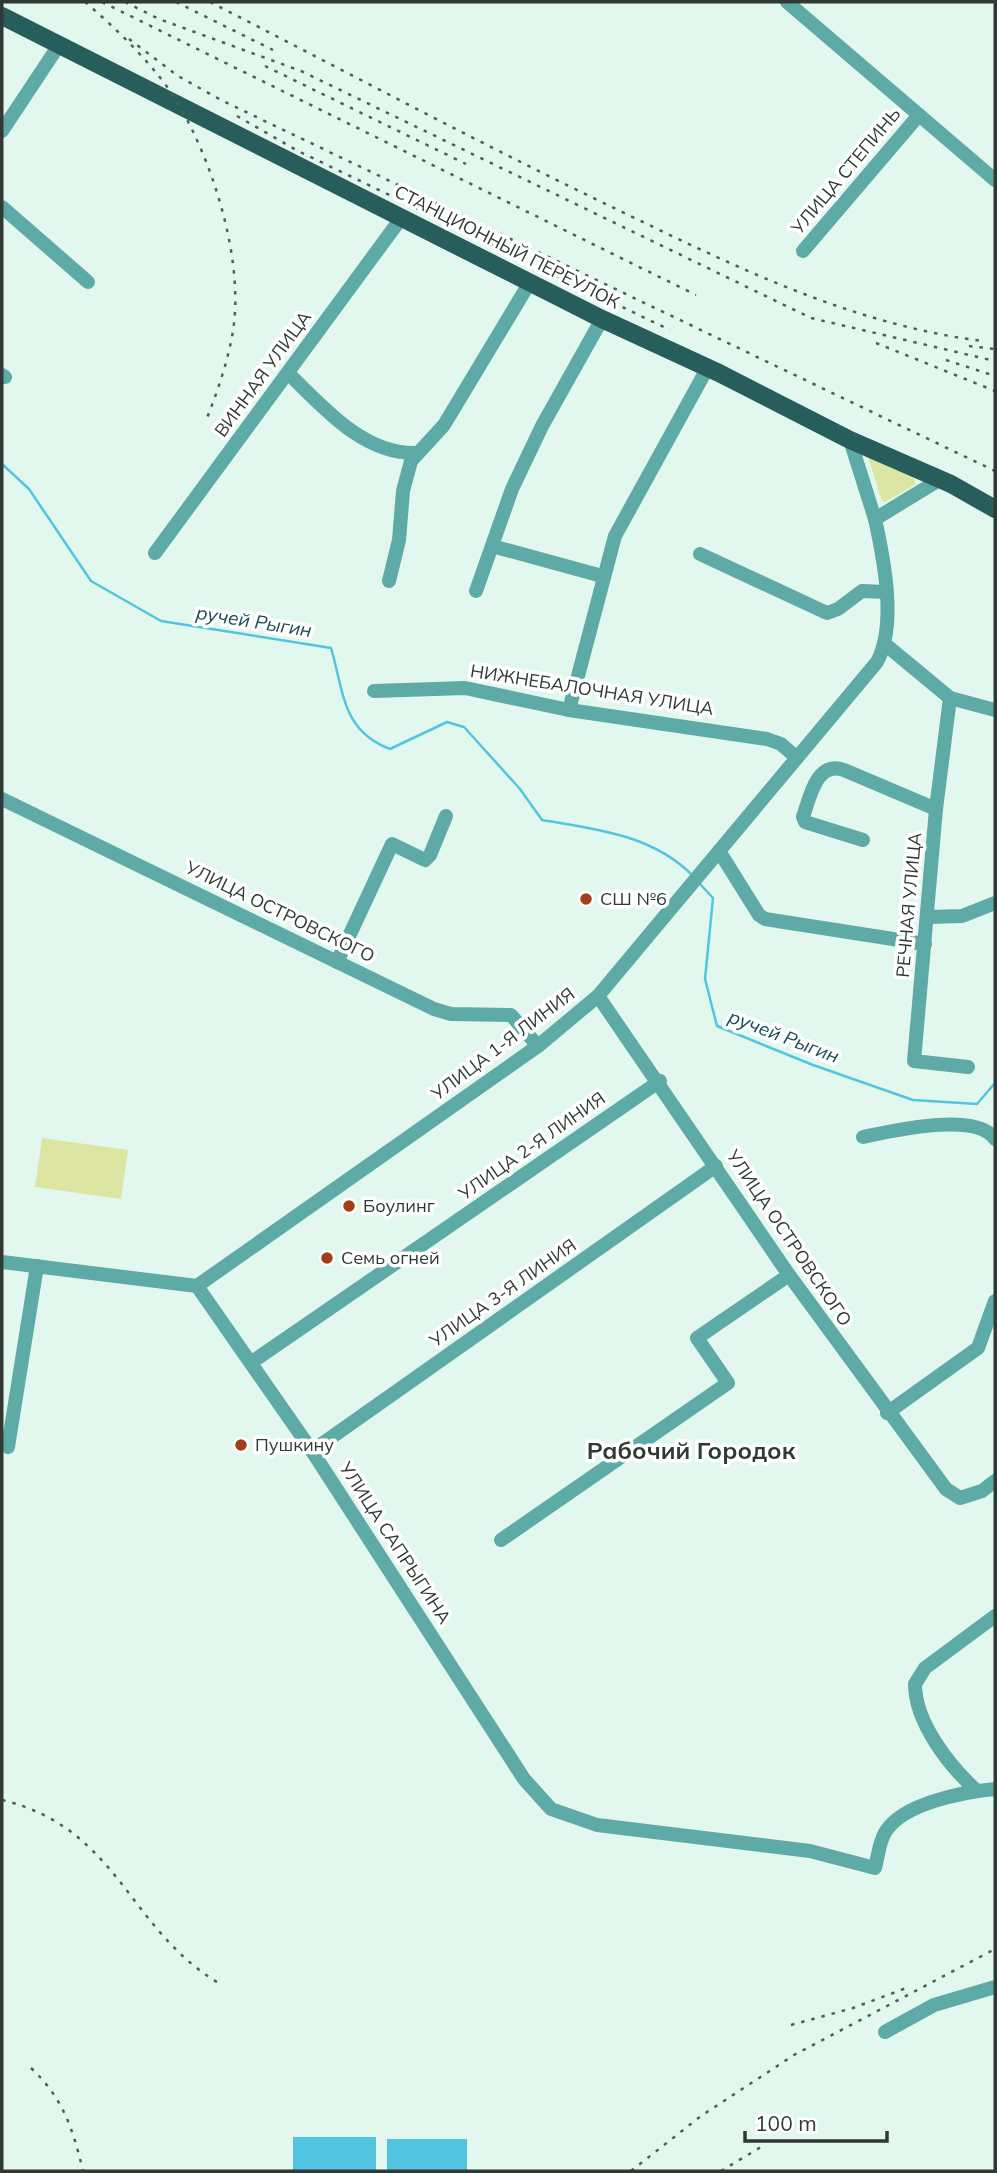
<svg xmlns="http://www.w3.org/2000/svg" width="997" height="2173" font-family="Mulish,sans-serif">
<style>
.green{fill:#dce6a2}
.water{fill:#53c4e1}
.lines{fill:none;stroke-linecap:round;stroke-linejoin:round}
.stream{stroke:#53c4e1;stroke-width:2.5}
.minor{stroke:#5daaa6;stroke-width:14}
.major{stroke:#275e5b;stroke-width:18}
.rail{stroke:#525e58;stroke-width:2.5;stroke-dasharray:3.5 7;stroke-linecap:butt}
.poi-dot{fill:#a43d18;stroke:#fff;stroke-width:2.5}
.labels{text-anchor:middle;stroke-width:7;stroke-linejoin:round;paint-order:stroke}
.street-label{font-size:18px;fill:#303934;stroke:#fff}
.poi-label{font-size:18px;fill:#303934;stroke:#fff;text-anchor:start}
.water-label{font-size:19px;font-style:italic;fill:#194a56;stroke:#fff}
.district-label{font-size:24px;font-weight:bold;fill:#303934;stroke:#fff}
</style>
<rect width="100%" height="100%" fill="#e2f8ee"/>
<g class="green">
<path d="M868 457 913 476 916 484 885 502 882 501Z"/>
<path d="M42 1138 128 1150 121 1199 35 1187Z"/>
</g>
<g class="water">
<rect x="293" y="2137" width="83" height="34"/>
<rect x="387" y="2139" width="80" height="32"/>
</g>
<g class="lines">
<g class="stream">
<path d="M2 464 29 489 91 581 161 621 331 648C344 692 342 731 390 749L447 722 464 727 520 789 542 820C596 829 653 835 693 876"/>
<path d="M700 884 713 898 705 979 717 1026 813 1065 913 1100 977 1104 995 1083"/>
</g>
<g class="minor">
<path d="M787 2 995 180"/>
<path d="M2 131 59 45"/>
<path d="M2 207 88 282"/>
<path d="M803 251 919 115"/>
<path d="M288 373C323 407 363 454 415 453"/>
<path d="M2 375 5 377"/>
<path d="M850 440 875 519"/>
<path d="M492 546 602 576"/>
<path d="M155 553 402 217"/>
<path d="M700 554 827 613 838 609 862 591 886 592"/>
<path d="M389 581 399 540 403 491 411 461 444 425 530 282"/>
<path d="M476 591 512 489 542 426 602 319"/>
<path d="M886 645 950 698 995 710"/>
<path d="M374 691 465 688 569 710 767 739 781 744 797 758"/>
<path d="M950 698 936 809 914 1061 968 1067"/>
<path d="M569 710 615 536 708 367"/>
<path d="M2 799 434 1009 451 1014 511 1015 538 1046"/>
<path d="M863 840 805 822 803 817C810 796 817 760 844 770L936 809"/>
<path d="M719 851 759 915 765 919 925 944"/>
<path d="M927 917 962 916 995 903"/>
<path d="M337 962 392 844 425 860 430 855 446 816"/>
<path d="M598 996 789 1275 946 1489 960 1498 982 1491 995 1481"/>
<path d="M863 1137C892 1131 976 1111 995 1139"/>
<path d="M2 1262 197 1286 312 1451 524 1779 551 1809 597 1825 810 1851 875 1868C878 1857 879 1841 886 1831 904 1803 964 1792 995 1789"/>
<path d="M197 1286 538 1046 598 996 877 662C897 625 884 560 875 519L939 480"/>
<path d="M252 1362 660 1081"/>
<path d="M887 1413 978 1348 995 1301"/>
<path d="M8 1447 37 1266"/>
<path d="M312 1451 716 1166"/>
<path d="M501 1540 728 1383 697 1338 789 1275"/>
<path d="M977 1791C949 1766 915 1722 915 1684L925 1668 995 1616"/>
<path d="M885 2032 934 2005 995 1987"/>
</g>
<path class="major" d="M2 16 602 319 719 373 850 440 951 484 995 509"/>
<g class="rail">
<path d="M85 2C116 28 159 70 179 105 214 165 244 261 233 331 228 361 218 390 207 418"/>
<path d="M102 2 696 295"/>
<path d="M125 2 159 19 301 71 811 318 995 361"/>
<path d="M176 2 273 50"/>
<path d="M210 2C345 71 479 143 616 209 734 266 850 324 982 341"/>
<path d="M129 39 178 76 221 100 995 471"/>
<path d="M265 66 466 164"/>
<path d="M237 116 298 151 670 330"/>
<path d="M876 343 995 391"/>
<path d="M969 346 995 349"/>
<path d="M946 360 995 376"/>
<path d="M2 1800C118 1828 127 1927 217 1982"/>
<path d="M791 2025 853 2008 909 1987"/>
<path d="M31 2068C63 2098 73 2129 83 2171"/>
<path d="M631 2171 701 2116 794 2055 995 1949"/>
<path d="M721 2171 766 2144"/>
</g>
</g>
<g class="poi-dot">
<circle cx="586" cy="899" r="7"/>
<circle cx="349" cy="1206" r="7"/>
<circle cx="327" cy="1258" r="7"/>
<circle cx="241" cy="1445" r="7"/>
</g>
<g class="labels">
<g class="street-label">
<text transform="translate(846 171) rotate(-50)" y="6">УЛИЦА СТЕПИНЬ</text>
<text transform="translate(507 247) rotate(27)" y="6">СТАНЦИОННЫЙ ПЕРЕУЛОК</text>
<text transform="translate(263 374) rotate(-54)" y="6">ВИННАЯ УЛИЦА</text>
<text transform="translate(592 690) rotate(9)" y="6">НИЖНЕБАЛОЧНАЯ УЛИЦА</text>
<text transform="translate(909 905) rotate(-85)" y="6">РЕЧНАЯ УЛИЦА</text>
<text transform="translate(280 912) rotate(26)" y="6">УЛИЦА ОСТРОВСКОГО</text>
<text transform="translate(503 1044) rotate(-37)" y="6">УЛИЦА 1-Я ЛИНИЯ</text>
<text transform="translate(532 1146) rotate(-35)" y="6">УЛИЦА 2-Я ЛИНИЯ</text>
<text transform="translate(789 1238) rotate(56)" y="6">УЛИЦА ОСТРОВСКОГО</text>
<text transform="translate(503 1293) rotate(-35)" y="6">УЛИЦА 3-Я ЛИНИЯ</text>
<text transform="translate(395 1543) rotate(57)" y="6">УЛИЦА САПРЫГИНА</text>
</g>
<g class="poi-label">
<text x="600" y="905">СШ №6</text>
<text x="363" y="1212">Боулинг</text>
<text x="341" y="1264">Семь огней</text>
<text x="255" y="1451">Пушкину</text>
</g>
<g class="water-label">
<text transform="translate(254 621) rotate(9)" y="7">ручей Рыгин</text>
<text transform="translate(784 1036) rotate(21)" y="7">ручей Рыгин</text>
</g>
<g class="district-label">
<text x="691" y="1459">Рабочий Городок</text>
</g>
</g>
<rect width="997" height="2173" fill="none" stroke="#303934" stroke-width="7"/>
<path d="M745 2131v10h142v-10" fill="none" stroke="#303934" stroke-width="3.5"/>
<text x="755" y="2131" font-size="21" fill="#303934" stroke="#ffffff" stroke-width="5" paint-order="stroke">100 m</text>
</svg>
